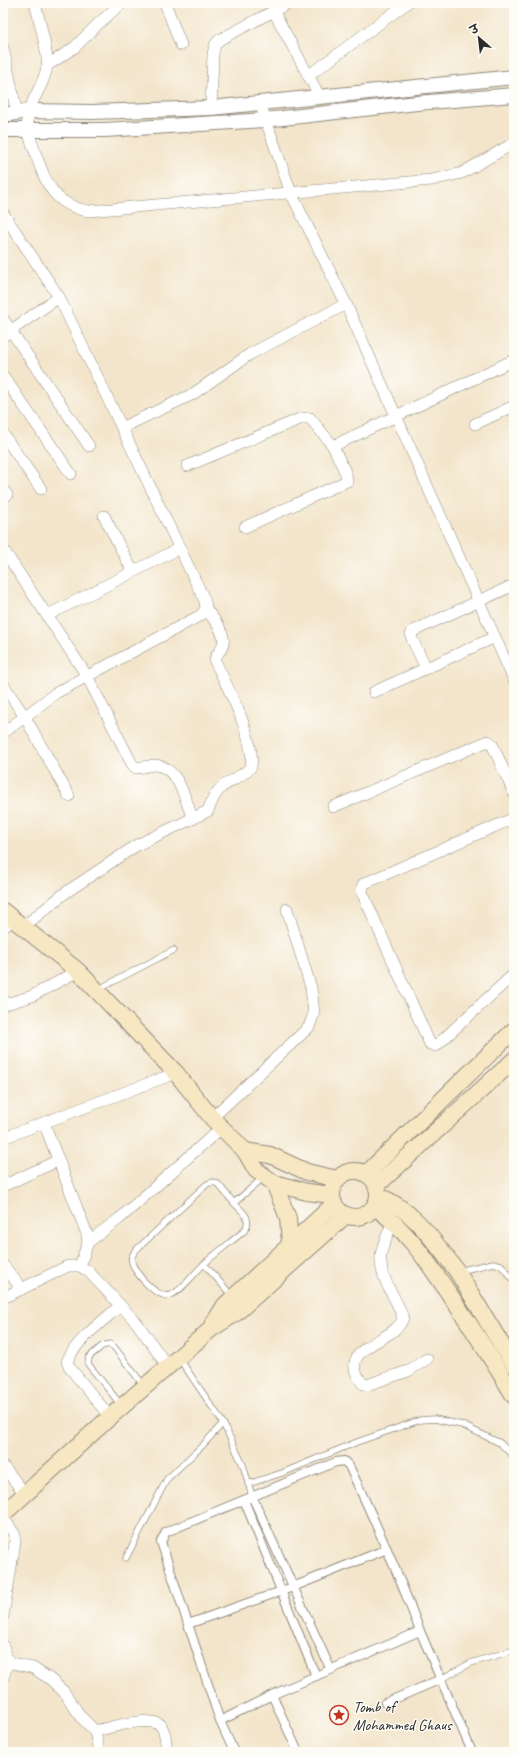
<svg xmlns="http://www.w3.org/2000/svg" width="517" height="1755" font-family="Caveat,'Playpen Sans Deva',sans-serif">
<style>
.lines{fill:none;stroke-linecap:round;stroke-linejoin:round}
.service-casing{stroke:#8f887b;stroke-width:7}
.pedestrian-casing{stroke:#8f887b;stroke-width:10}
.minor-casing{stroke:#8f887b;stroke-width:12}
.tertiary-casing{stroke:#8f887b;stroke-width:16}
.secondary-casing{stroke:#8f887b;stroke-width:18}
.service{stroke:#fff;stroke-width:5.5}
.pedestrian{stroke:#fff;stroke-width:8}
.minor{stroke:#fff;stroke-width:11}
.tertiary{stroke:#fff;stroke-width:14}
.secondary{stroke:#f7e8c3;stroke-width:16}
.labels{text-anchor:middle;stroke-width:3;stroke-linejoin:round;paint-order:stroke}
.poi-label{font-size:16px;fill:#2b2b2b;stroke:#fdfcf7;text-anchor:start}
</style>
<rect width="100%" height="100%" fill="#fdfcf7"/>
<filter id="ink" filterUnits="userSpaceOnUse"><feTurbulence type="fractalNoise" baseFrequency=".025" numOctaves="2"/><feDisplacementMap in="SourceGraphic" scale="8" xChannelSelector="R" yChannelSelector="G"/><feConvolveMatrix kernelMatrix="1 2 1 2 8 2 1 2 1" color-interpolation-filters="sRGB"/></filter>
<filter id="wash" filterUnits="userSpaceOnUse"><feTurbulence type="fractalNoise" baseFrequency=".012" numOctaves="4" result="noise"/><feDisplacementMap in="SourceGraphic" scale="16" xChannelSelector="R" yChannelSelector="G"/><feGaussianBlur stdDeviation="0.9" result="paint"/><feColorMatrix in="noise" values="0 0 0 0 0 0 0 0 0 0 0 0 0 0 0 0 0 1.4 0 .05"/><feComposite in="paint" operator="in"/></filter>
<g filter="url(#wash)">
<rect width="100%" height="100%" fill="#f3e5cb"/>
</g>
<g filter="url(#ink)">
<g class="lines">
<g class="service-casing">
<g id="service">
<path d="M99 989 174 950"/>
<path d="M234 1203C243 1212 253 1219 244 1231 231 1242 217 1252 204 1264 194 1273 183 1290 171 1295 158 1300 134 1273 132 1262 130 1257 133 1255 135 1251L207 1184 213 1182 218 1184 234 1203 264 1177"/>
<path d="M204 1264 233 1297"/>
<path d="M459 1271 493 1263 501 1265 514 1281"/>
<path d="M179 1358 223 1423 243 1465 252 1496"/>
<path d="M121 1405 88 1364 89 1357 102 1346 110 1344 114 1347 144 1386"/>
<path d="M248 1484 282 1473 357 1442 420 1420 435 1419 462 1425 500 1443 514 1457"/>
<path d="M126 1558 167 1479 203 1445 223 1423"/>
<path d="M441 1679 471 1663 514 1650"/>
</g>
</g>
<g class="pedestrian-casing">
<g id="pedestrian">
<path d="M344 1461 349 1466C375 1521 399 1575 420 1631L272 1695 220 1721 161 1542 166 1532 336 1462Z"/>
<path d="M252 1496 331 1670"/>
<path d="M244 1500 316 1676"/>
<path d="M188 1624 293 1587 387 1549"/>
<path d="M420 1631 472 1752"/>
<path d="M272 1695 298 1752"/>
<path d="M385 1703 441 1679"/>
<path d="M220 1721 234 1752"/>
</g>
</g>
<g class="minor-casing">
<g id="minor">
<path d="M35 3C38 15 49 55 47 66 45 83 34 95 29 111 25 126 30 138 35 152 46 183 53 205 89 211L432 180 462 173 514 143"/>
<path d="M165 3 181 45"/>
<path d="M274 12 320 97"/>
<path d="M3 48 17 113"/>
<path d="M48 65 75 47 98 24 122 3"/>
<path d="M308 76 407 3"/>
<path d="M260 103 291 193 346 304 514 680"/>
<path d="M211 108 213 54 215 45 219 40 289 3"/>
<path d="M3 213 59 297 205 601 206 609 201 615 56 693 3 733"/>
<path d="M3 319 89 446"/>
<path d="M3 336 59 297"/>
<path d="M3 376 71 474"/>
<path d="M475 424 514 406"/>
<path d="M123 427 193 394 250 354 346 304"/>
<path d="M3 434 41 489"/>
<path d="M187 466 302 418H310L333 446 514 360"/>
<path d="M3 490 7 495"/>
<path d="M104 516 133 572"/>
<path d="M245 527 347 481 346 474 333 446"/>
<path d="M3 549 87 676 132 764 136 768C143 768 149 765 155 765 179 767 185 800 193 819"/>
<path d="M48 615 180 548"/>
<path d="M426 668 412 639 411 635 413 631 514 585"/>
<path d="M3 684 25 717 69 796"/>
<path d="M374 692 495 637"/>
<path d="M333 807 488 741 492 744 514 793"/>
<path d="M514 818 363 884 362 892 430 1044 436 1046 514 974"/>
<path d="M23 927 65 893 137 845 208 811C220 777 229 788 251 767 256 740 227 686 215 661 215 654 220 653 222 647 228 635 213 618 206 609"/>
<path d="M3 928 12 920"/>
<path d="M3 1005 32 996 78 971"/>
<path d="M212 1118 309 1027 314 1013 311 988 287 909"/>
<path d="M44 1123 87 1234 88 1242 80 1266"/>
<path d="M3 1138 176 1073"/>
<path d="M3 1186 59 1160"/>
<path d="M394 1221C379 1250 375 1263 391 1292 395 1300 400 1308 403 1318 396 1343 332 1346 363 1384L367 1385 408 1371 427 1359"/>
<path d="M88 1242 119 1219 221 1128"/>
<path d="M3 1265 22 1289"/>
<path d="M3 1298 68 1266H80L89 1272 137 1323 168 1367"/>
<path d="M110 1417 70 1368 67 1362C74 1342 104 1320 120 1306"/>
<path d="M3 1466 26 1495"/>
<path d="M3 1517 15 1535V1542L3 1616"/>
<path d="M3 1646 8 1662 3 1678"/>
<path d="M8 1662 33 1668 50 1679 64 1692 81 1717 95 1731 99 1752"/>
<path d="M95 1731C113 1727 145 1716 161 1725L165 1735 167 1752"/>
</g>
</g>
<g class="tertiary-casing">
<g id="tertiary">
<path d="M3 115 29 111 92 112 211 108 514 77"/>
<path d="M3 130H105L265 120 417 103 514 95"/>
</g>
</g>
<g class="secondary-casing">
<g id="secondary">
<path d="M3 911 78 971 176 1073 212 1118 245 1151 256 1170 274 1183 307 1192 332 1195"/>
<path d="M245 1151 270 1155 307 1172 337 1179"/>
<circle cx="355" cy="1194" r="23"/>
<path d="M366 1174 514 1030"/>
<path d="M274 1183 288 1218 290 1244"/>
<path d="M376 1186 514 1060"/>
<path d="M378 1196C413 1208 435 1243 457 1271L514 1365"/>
<path d="M374 1206C412 1235 428 1263 454 1301 475 1332 495 1364 514 1396"/>
<path d="M212 1326 225 1305 334 1204"/>
<path d="M3 1514 110 1417 211 1329 236 1313 346 1215"/>
</g>
</g>
<use href="#service" class="service"/>
<use href="#pedestrian" class="pedestrian"/>
<use href="#minor" class="minor"/>
<use href="#tertiary" class="tertiary"/>
<use href="#secondary" class="secondary"/>
</g>
</g>
<defs>
<g id="sight-ring" transform="scale(1)"><circle r="9.5" fill="#fdfcf7" stroke="#c8321e" stroke-width="1.5"/><path d="M0-6L1.8-2.2L6-1.7L2.9 1.2L3.7 5.4L0 3.3L-3.7 5.4L-2.9 1.2L-6-1.7L-1.8-2.2Z" fill="#c8321e"/></g>
</defs>
<g fill-rule="evenodd">
<use href="#sight-ring" x="339" y="1715"/>
</g>
<g class="labels">
<g class="poi-label">
<text x="353" y="1712">Tomb of<tspan x="353" dy="18">Mohammed Ghaus</tspan></text>
</g>
</g>
<rect width="517" height="1755" fill="none" stroke="#fdfcf7" stroke-width="16"/>
<g transform="translate(479 38) rotate(332)" stroke="#fdfcf7" stroke-width="3" paint-order="stroke">
<path d="M0-3L7 15L0 10L-7 15Z" fill="#2b2b2b"/>
<text y="-6" font-size="11" font-weight="bold" text-anchor="middle" fill="#2b2b2b">उ</text>
</g>
</svg>
